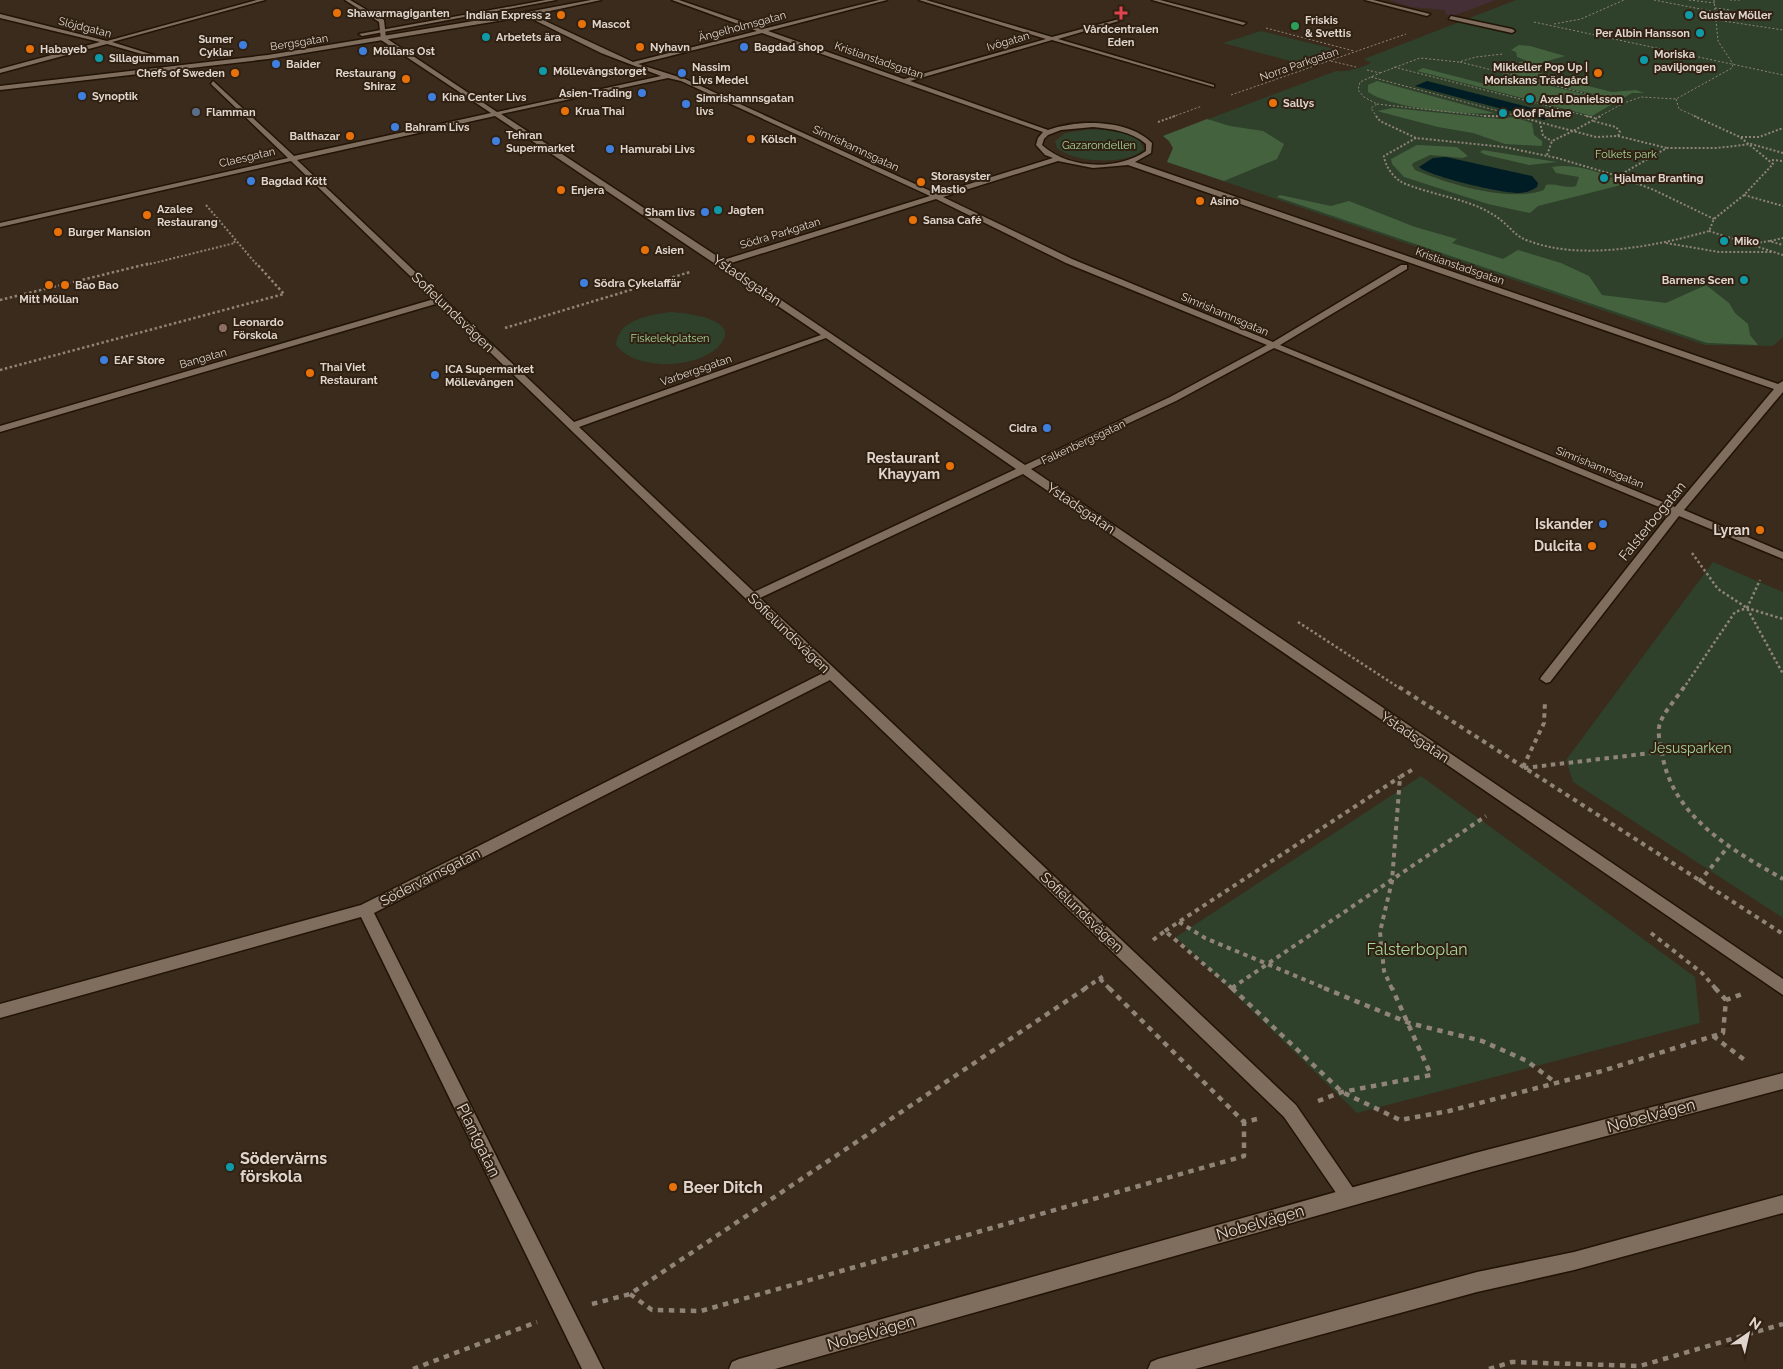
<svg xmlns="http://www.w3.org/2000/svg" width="1783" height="1369" font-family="Raleway,sans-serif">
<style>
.education{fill:#432f35}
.green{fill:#2f402b}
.forest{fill:#45623f}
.water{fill:#001c25}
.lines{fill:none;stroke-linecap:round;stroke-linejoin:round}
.street-casing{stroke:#211306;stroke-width:3}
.secondary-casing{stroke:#211306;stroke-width:3}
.path-far4{stroke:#908478;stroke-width:1;stroke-dasharray:2 2;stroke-linecap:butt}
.path-far3{stroke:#908478;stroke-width:2;stroke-dasharray:2 2;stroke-linecap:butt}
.path-far2{stroke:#908478;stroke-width:2.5;stroke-dasharray:2.5 2.5;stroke-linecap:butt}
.path-far1{stroke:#908478;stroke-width:4;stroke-dasharray:4.5 4.5;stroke-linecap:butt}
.path{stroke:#908478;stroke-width:4.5;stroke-dasharray:5.5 5.5;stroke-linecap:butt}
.street{fill:#7f6d5d;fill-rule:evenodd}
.secondary{fill:#7f6d5d;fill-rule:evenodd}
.food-dot{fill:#e8710a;stroke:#302113;stroke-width:2}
.health-dot{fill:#e0444e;stroke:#302113;stroke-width:2}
.culture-dot{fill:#0f9aa8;stroke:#302113;stroke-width:2}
.leisure-dot{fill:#2e9e5b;stroke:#302113;stroke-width:2}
.shop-dot{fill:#3f7fe0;stroke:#302113;stroke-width:2}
.service-dot{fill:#5c6f8a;stroke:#302113;stroke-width:2}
.education-dot{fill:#8d6e63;stroke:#302113;stroke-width:2}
.labels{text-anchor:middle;stroke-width:4;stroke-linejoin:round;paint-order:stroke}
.far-poi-label{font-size:11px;font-weight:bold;fill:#dfd5cc;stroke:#302113;text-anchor:start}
.far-street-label{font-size:11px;fill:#dfd5cc;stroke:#302113}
.far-park-label{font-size:11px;fill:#a6d69b;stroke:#302113}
.street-label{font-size:14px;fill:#dfd5cc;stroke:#302113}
.poi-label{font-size:14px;font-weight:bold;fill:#dfd5cc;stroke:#302113;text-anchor:end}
.park-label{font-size:14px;fill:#a6d69b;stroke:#302113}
.near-park-label{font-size:16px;fill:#a6d69b;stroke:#302113}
.near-street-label{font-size:16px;fill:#dfd5cc;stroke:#302113}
.near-poi-label{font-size:16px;font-weight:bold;fill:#dfd5cc;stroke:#302113;text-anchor:start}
</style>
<rect width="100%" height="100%" fill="#3a2b1c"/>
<path class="education" d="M1389 0H1496L1453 16 1445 14 1446 12 1444 10 1411 7Z"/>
<g class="green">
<path d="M1516 0H1783V337L1773 346 1705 345 1167 162 1173 148 1169 141 1163 136 1336 71C1349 72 1359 68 1371 63L1364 59Z"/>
<path d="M1261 31 1342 51 1305 65 1223 43Z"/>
<path d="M1085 130C1098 129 1130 129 1139 140 1142 143 1141 146 1144 149 1128 166 1074 163 1057 148L1055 141 1065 133Z"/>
<path d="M671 312C686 313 746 319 718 347 696 369 635 371 616 345 618 319 650 315 671 312Z"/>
<path d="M1713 562 1783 592V918L1573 782 1566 760Z"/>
<path d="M1421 776 1695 977 1700 1023 1357 1113 1176 937Z"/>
</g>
<g class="forest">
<path d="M1519 45 1530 46 1565 56 1544 62 1538 69 1542 74 1563 79 1552 84 1509 73 1519 70V62L1527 61 1517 57 1516 52 1511 50Z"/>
<path d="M1423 68 1485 84 1506 75 1616 102 1592 116 1417 71Z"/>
<path d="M1377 81 1494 113C1465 116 1391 108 1368 92V85Z"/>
<path d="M1572 82 1612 92 1636 90 1644 93H1632L1620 100 1562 87Z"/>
<path d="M1393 108 1499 119 1513 117 1532 123 1534 135 1542 141V146L1505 144 1473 133 1438 127 1377 111Z"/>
<path d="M1207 119 1230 126 1263 131 1284 144 1277 159 1224 181 1167 162 1173 148 1169 141 1163 136Z"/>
<path d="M1417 145 1457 147 1468 156 1463 158 1430 155 1413 163 1412 165 1415 170C1448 184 1510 203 1544 190L1546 185C1556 183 1566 189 1576 186L1579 177 1556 173 1552 167C1577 163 1603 173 1625 184L1538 206 1530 213 1488 204 1404 177 1392 164 1391 159Z"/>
<path d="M1483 150 1557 162 1529 165 1486 155 1480 152Z"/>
<path d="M1280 195 1331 206 1349 201 1415 227 1457 239 1452 243 1503 259 1518 250 1561 263 1589 276 1602 295 1666 303 1706 285 1729 303 1735 313 1748 324 1750 335 1758 345 1707 343 1277 197Z"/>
</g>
<g class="water">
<path d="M1427 81 1555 114 1544 120 1415 86Z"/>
<path d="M1446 157 1532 176 1538 183 1537 187C1531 191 1525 193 1518 193 1501 193 1431 177 1419 167L1433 158Z"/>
</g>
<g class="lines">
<g class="street-casing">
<g id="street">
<path d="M257 0H265L112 42 166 59V61L107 44 0 73V69L100 42 0 18V14L107 41Z"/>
<path d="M345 0H350L384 20 386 38 497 112 661 76 601 53 524 15 526 12 633 62 757 31 672 0H679L763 29 879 0H887L768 31 904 79 1046 39 919 0H926L1052 37 1119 19V21L1058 39 1214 85V87L1052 40 910 81 1048 130C1078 119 1129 119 1152 143L1151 153 1135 162 1778 384 1783 381V392L1684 510 1783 552V559L1679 516 1550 682 1546 683 1540 679 1542 676 1671 512 1274 348 1176 401 1031 469 1783 979V995L1023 474 760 598 1296 1105 1355 1191 1358 1197 1355 1203 1349 1206 1343 1203 1284 1117 830 680 374 913 603 1369H582L361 917 0 1018V1004L361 905 823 673 439 303 0 432V426L434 299 291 161 0 227V223L288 158 211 84 213 81 294 156 491 113 381 40 379 22ZM762 33 1043 132 1038 138 1036 145 1045 155 1053 158 937 194 685 79 638 64ZM668 78 681 81 930 196 723 260 501 114ZM495 116 821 335 574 422 297 160ZM1093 127C1112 129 1131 131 1146 144V151C1117 171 1068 169 1042 145L1044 139 1048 135 1061 130ZM1058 161 1093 168 1128 165 1774 389 1675 507 1280 345 1407 269V265H1401L1273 342 1072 259 943 197ZM936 199 1066 263 1267 345 1170 397 1025 465 728 264ZM826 338 1016 469 754 592 579 427Z"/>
<path d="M1152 0H1160L1246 23 1243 25Z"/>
<path d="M1365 0H1373L1430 14 1427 16Z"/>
<path d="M1451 16 1512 29 1515 31 1512 33 1449 19Z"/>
</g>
</g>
<g class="secondary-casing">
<g id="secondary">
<path d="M546 0H556L362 36 359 34Z"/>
<path d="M591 0H601L522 17 268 59 0 90V86L268 55 522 13Z"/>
<path d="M1783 1073V1089L1475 1171 775 1369H729L732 1362 739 1359 1475 1153Z"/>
<path d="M1783 1195V1213L1574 1270 1477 1292 1195 1369H1148L1151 1362 1158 1359 1477 1272 1574 1252Z"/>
</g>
</g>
<g class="path-far4">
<path d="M1654 0 1716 12"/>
<path d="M1689 0 1715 3"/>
<path d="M1714 0 1718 41 1733 64"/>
<path d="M1730 0H1740"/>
<path d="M1715 8 1731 10"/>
<path d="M1717 20 1783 30"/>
<path d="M1534 22 1783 75"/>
<path d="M1554 24 1581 19 1624 0"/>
<path d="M1266 28 1354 51"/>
<path d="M1331 61 1356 67"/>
<path d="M1460 62 1624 103"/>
<path d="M1394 67 1591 117"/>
<path d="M1367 70 1380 73 1360 82 1358 90 1364 97 1377 104 1371 108 1377 117"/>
<path d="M1380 73 1420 58 1459 62 1476 57 1503 54"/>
<path d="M1371 77 1521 117"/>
<path d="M1554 85 1569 80"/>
<path d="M1231 95 1406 34"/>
<path d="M1676 99 1679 109 1697 117"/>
<path d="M1377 104 1495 117 1508 115"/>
<path d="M1172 117 1202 106"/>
<path d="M1598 117 1624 103 1641 97 1676 99 1732 68 1733 64"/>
</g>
<g class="path-far3">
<path d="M1376 116 1380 121 1416 138 1504 147 1557 158 1618 176 1654 190 1714 219"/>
<path d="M1484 116H1503"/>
<path d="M1516 116 1573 131 1601 116"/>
<path d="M1586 116 1595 118"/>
<path d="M1158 122 1175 116"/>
<path d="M1540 122 1543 136 1552 141"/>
<path d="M1618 136 1667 148"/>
<path d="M1741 137H1759L1783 128"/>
<path d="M1416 138 1384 156C1385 165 1392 176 1400 181 1410 188 1451 197 1465 202 1478 206 1491 212 1502 221 1512 229 1516 237 1529 241 1581 261 1657 246 1709 231L1714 219 1744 195 1773 164 1740 137 1694 116"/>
<path d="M1547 155 1552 141 1573 131 1596 137 1618 136 1620 132 1616 127 1593 121"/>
<path d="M1772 160 1783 161"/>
<path d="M1618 176 1667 148H1717L1751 144 1783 153"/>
<path d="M1744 195 1783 206"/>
<path d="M206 205 257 265"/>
<path d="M1709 231 1783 255"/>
<path d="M1770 241 1783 238"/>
<path d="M1666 243 1719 252H1772"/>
<path d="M1752 244 1769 241 1783 245"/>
<path d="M146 265 235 243 234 241"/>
</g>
<g class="path-far2">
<path d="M0 300 151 263"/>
<path d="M505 328 690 272"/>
<path d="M0 370 284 294 256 263"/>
<path d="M1692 553 1718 589 1747 608 1783 674"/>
<path d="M1747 608 1760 580"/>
<path d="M1298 622 1401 689"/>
<path d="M1683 689 1735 612 1747 608 1783 619"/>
</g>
<g class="path-far1">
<path d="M1399 687 1783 934"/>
<path d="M1684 687C1677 698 1665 710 1660 723 1657 731 1660 744 1662 753 1672 817 1732 850 1783 879"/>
<path d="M1523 767 1544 723 1545 701"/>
<path d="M1524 768 1660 752"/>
<path d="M1699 882 1728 847"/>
<path d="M1179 922 1205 938 1327 989"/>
<path d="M1165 931 1400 777"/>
<path d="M1651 933 1702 973 1716 989"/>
<path d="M1153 940 1165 931 1233 989"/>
<path d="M1100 979 1110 989"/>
<path d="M1232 988 1486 816"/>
<path d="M1084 989 1105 975"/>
<path d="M1392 989 1384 971 1380 932 1392 881 1400 777 1415 768"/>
</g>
<g class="path">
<path d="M1109 988 1244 1122 1257 1119"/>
<path d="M1232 988 1342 1092 1400 1120 1449 1111 1602 1071 1723 1033 1726 1000 1745 993"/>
<path d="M1324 988 1409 1023 1482 1041 1527 1061 1556 1083"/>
<path d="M1715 988 1726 1000"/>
<path d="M1713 1036 1746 1061"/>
<path d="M1318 1101 1342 1092 1431 1075 1392 988"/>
<path d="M630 1294 652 1310 701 1311 1244 1156V1122"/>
<path d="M592 1304 630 1294 1086 988"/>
<path d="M413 1369 537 1322"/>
<path d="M1489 1369 1512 1362 1640 1366 1783 1324"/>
</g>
<use href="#street" class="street"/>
<use href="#secondary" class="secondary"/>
</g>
<g class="food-dot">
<circle cx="337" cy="13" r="5"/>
<circle cx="561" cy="15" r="5"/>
<circle cx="582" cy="24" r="5"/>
<circle cx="640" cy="47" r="5"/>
<circle cx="30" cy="49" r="5"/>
<circle cx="235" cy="73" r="5"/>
<circle cx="1598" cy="73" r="5"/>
<circle cx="406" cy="79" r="5"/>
<circle cx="1273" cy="103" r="5"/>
<circle cx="565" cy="111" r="5"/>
<circle cx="350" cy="136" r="5"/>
<circle cx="751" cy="139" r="5"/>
<circle cx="921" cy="182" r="5"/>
<circle cx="561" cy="190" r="5"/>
<circle cx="1200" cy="201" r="5"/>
<circle cx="147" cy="215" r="5"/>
<circle cx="913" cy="220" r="5"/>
<circle cx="58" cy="232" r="5"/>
<circle cx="645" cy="250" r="5"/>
<circle cx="49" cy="285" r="5"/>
<circle cx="65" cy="285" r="5"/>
<circle cx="310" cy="373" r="5"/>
<circle cx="950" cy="466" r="5"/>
<circle cx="1760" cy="530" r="5"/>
<circle cx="1592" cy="546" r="5"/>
<circle cx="673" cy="1187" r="5"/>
</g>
<path class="health-dot" d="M1118.5 5.5h5v5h5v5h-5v5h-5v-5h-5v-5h5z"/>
<g class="culture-dot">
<circle cx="1689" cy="15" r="5"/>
<circle cx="1700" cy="33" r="5"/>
<circle cx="486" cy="37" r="5"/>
<circle cx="99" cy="58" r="5"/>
<circle cx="1644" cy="60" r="5"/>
<circle cx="543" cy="71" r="5"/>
<circle cx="1530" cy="99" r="5"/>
<circle cx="1503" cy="113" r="5"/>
<circle cx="1604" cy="178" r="5"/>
<circle cx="718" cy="210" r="5"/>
<circle cx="1724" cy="241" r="5"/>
<circle cx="1744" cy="280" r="5"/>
<circle cx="230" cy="1167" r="5"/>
</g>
<circle class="leisure-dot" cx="1295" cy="26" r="5"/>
<g class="shop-dot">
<circle cx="243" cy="45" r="5"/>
<circle cx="744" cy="47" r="5"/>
<circle cx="363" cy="51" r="5"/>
<circle cx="276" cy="64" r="5"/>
<circle cx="682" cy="73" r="5"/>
<circle cx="642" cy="93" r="5"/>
<circle cx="82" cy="96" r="5"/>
<circle cx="432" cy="97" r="5"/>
<circle cx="686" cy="104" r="5"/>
<circle cx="395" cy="127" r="5"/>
<circle cx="496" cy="141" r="5"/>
<circle cx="610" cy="149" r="5"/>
<circle cx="251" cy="181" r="5"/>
<circle cx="705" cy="212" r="5"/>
<circle cx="584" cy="283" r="5"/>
<circle cx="104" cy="360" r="5"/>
<circle cx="435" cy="375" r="5"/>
<circle cx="1047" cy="428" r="5"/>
<circle cx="1603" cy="524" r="5"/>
</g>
<circle class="service-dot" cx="196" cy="112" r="5"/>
<circle class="education-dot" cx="223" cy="328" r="5"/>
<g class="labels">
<g class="far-poi-label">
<text x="347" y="17">Shawarmagiganten</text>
<text x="551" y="19" text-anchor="end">Indian Express 2</text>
<text x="1699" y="19">Gustav Möller</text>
<text x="1305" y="24">Friskis<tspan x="1305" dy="13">&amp; Svettis</tspan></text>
<text x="592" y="28">Mascot</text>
<text x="1121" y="33" text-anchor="middle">Vårdcentralen<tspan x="1121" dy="13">Eden</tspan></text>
<text x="1690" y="37" text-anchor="end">Per Albin Hansson</text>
<text x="496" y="41">Arbetets ära</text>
<text x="233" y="43" text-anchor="end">Sumer<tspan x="233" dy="13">Cyklar</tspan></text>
<text x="650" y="51">Nyhavn</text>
<text x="754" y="51">Bagdad shop</text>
<text x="40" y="53">Habayeb</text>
<text x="373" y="55">Möllans Ost</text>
<text x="1654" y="58">Moriska<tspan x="1654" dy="13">paviljongen</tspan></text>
<text x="109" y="62">Sillagumman</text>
<text x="286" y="68">Baider</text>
<text x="692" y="71">Nassim<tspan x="692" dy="13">Livs Medel</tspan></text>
<text x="1588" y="71" text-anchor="end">Mikkeller Pop Up |<tspan x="1588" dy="13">Moriskans Trädgård</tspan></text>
<text x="553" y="75">Möllevångstorget</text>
<text x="225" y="77" text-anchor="end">Chefs of Sweden</text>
<text x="396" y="77" text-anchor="end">Restaurang<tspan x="396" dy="13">Shiraz</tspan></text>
<text x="632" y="97" text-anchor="end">Asien-Trading</text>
<text x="92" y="100">Synoptik</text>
<text x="442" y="101">Kina Center Livs</text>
<text x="696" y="102">Simrishamnsgatan<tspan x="696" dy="13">livs</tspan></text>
<text x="1540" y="103">Axel Danielsson</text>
<text x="1283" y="107">Sallys</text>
<text x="575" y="115">Krua Thai</text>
<text x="206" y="116">Flamman</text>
<text x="1513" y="117">Olof Palme</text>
<text x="405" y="131">Bahram Livs</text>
<text x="506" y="139">Tehran<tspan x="506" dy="13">Supermarket</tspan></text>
<text x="340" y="140" text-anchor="end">Balthazar</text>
<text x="761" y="143">Kölsch</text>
<text x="620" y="153">Hamurabi Livs</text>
<text x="931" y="180">Storasyster<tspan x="931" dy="13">Mastio</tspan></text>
<text x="1614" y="182">Hjalmar Branting</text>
<text x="261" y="185">Bagdad Kött</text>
<text x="571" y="194">Enjera</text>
<text x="1210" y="205">Asino</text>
<text x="157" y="213">Azalee<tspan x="157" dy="13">Restaurang</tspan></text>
<text x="728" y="214">Jagten</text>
<text x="695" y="216" text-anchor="end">Sham livs</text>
<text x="923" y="224">Sansa Café</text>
<text x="68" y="236">Burger Mansion</text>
<text x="1734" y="245">Miko</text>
<text x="655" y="254">Asien</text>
<text x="1734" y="284" text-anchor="end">Barnens Scen</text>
<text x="594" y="287">Södra Cykelaffär</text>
<text x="75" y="289">Bao Bao</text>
<text x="49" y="303" text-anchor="middle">Mitt Möllan</text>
<text x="233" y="326">Leonardo<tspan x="233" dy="13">Förskola</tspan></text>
<text x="114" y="364">EAF Store</text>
<text x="320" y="371">Thai Viet<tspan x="320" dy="13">Restaurant</tspan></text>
<text x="445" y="373">ICA Supermarket<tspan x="445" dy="13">Möllevången</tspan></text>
<text x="1037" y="432" text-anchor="end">Cidra</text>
</g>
<g class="far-street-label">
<text transform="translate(742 26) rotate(-15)" y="4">Ängelholmsgatan</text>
<text transform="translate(85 27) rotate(14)" y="4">Slöjdgatan</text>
<text transform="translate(1008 41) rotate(-16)" y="4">Ivögatan</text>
<text transform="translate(299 42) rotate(-9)" y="4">Bergsgatan</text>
<text transform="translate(879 60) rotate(19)" y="4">Kristianstadsgatan</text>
<text transform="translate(1299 64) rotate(-19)" y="4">Norra Parkgatan</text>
<text transform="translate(856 148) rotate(25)" y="4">Simrishamnsgatan</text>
<text transform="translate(247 157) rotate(-13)" y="4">Claesgatan</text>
<text transform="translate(780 233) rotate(-17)" y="4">Södra Parkgatan</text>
<text transform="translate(1460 266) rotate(19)" y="4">Kristianstadsgatan</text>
<text transform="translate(1225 314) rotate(23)" y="4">Simrishamnsgatan</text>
<text transform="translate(203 358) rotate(-16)" y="4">Bangatan</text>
<text transform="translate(696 370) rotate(-19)" y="4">Varbergsgatan</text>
<text transform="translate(1083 442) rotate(-25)" y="4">Falkenbergsgatan</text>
<text transform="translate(1600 467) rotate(22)" y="4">Simrishamnsgatan</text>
</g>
<g class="far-park-label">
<text x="1099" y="149">Gazarondellen</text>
<text x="1626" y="158">Folkets park</text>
<text x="670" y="342">Fiskelekplatsen</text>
</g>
<g class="street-label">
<text transform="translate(747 280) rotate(34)" y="5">Ystadsgatan</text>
<text transform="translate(453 312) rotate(44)" y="5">Sofielundsvägen</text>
<text transform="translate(1081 508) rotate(34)" y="5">Ystadsgatan</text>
<text transform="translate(1652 521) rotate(-51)" y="5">Falsterbogatan</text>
<text transform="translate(789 633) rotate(44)" y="5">Sofielundsvägen</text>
<text transform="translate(1415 737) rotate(34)" y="5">Ystadsgatan</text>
<text transform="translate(430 877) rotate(-27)" y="5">Södervärnsgatan</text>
<text transform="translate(1082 912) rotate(44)" y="5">Sofielundsvägen</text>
</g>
<g class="poi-label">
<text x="940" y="463">Restaurant<tspan x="940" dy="16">Khayyam</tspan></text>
<text x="1593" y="529">Iskander</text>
<text x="1750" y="535">Lyran</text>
<text x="1582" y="551">Dulcita</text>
</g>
<g class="park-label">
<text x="1691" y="753">Jesusparken</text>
</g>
<g class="near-park-label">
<text x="1417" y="955">Falsterboplan</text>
</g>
<g class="near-street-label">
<text transform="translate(1651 1115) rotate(-15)" y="6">Nobelvägen</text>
<text transform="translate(479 1140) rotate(64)" y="6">Plantgatan</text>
<text transform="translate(1260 1222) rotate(-16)" y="6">Nobelvägen</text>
<text transform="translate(871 1332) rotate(-16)" y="6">Nobelvägen</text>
</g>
<g class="near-poi-label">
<text x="240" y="1164">Södervärns<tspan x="240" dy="18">förskola</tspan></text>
<text x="683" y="1193">Beer Ditch</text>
</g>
</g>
<g transform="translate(1748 1334) rotate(34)" stroke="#302113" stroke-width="4" paint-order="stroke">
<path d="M0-4L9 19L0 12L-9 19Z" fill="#dfd5cc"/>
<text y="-8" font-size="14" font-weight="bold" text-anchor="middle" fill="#dfd5cc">N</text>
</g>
</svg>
